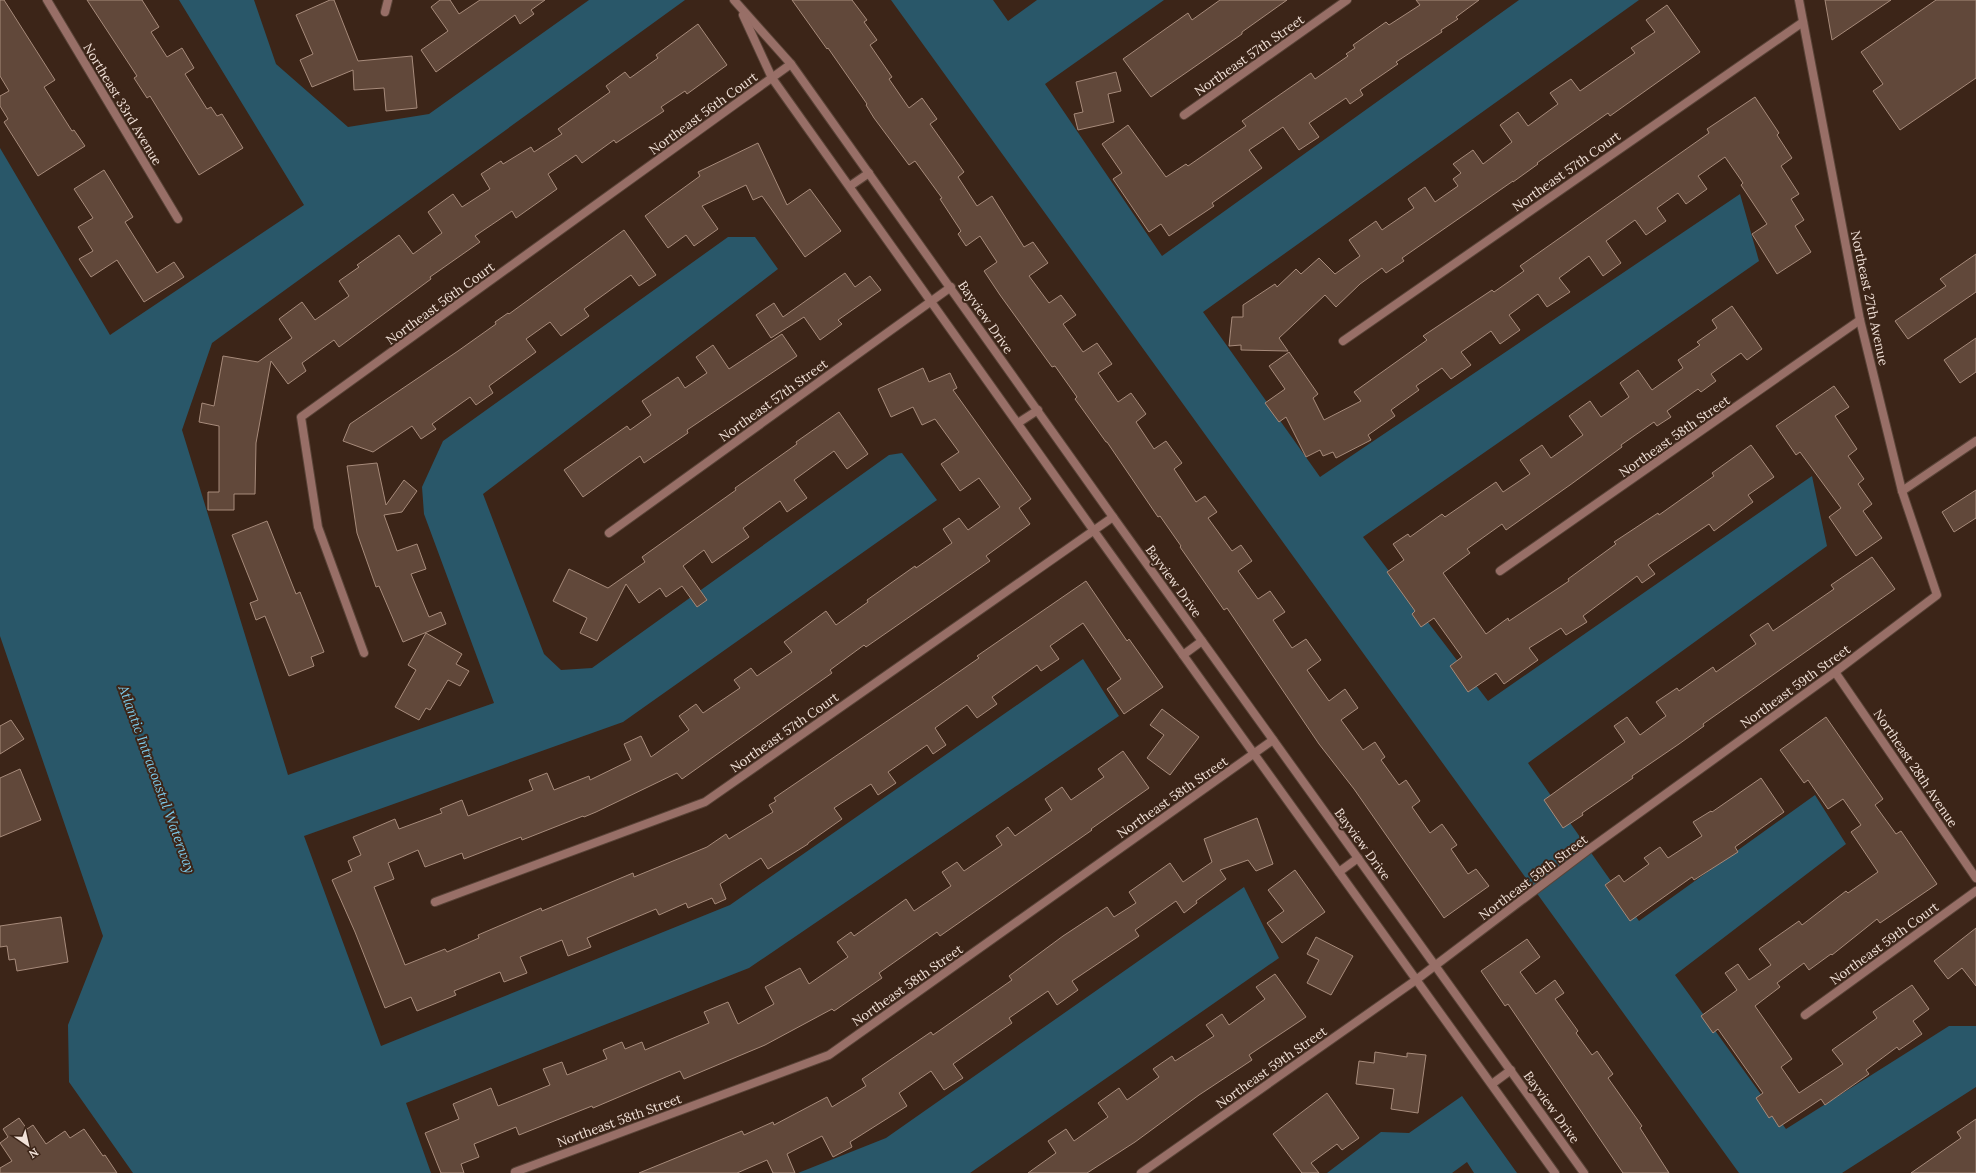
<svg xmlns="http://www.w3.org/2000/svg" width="1976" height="1173" font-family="Lora,serif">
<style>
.water{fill:#295769}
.building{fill:#61483a;stroke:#a78b7b}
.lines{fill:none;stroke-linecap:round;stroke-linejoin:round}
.minor-casing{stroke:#594337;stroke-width:10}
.tertiary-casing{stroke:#594337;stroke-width:10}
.minor{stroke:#986f67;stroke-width:8}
.tertiary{stroke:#986f67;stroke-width:8}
.labels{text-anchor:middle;stroke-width:4;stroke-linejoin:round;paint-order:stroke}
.street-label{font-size:13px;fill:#f2e2d9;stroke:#3c2518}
.water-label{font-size:14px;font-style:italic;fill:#7dcaea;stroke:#3c2518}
</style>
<rect width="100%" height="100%" fill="#3c2518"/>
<g class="water">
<path d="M179 0H254L276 64 348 127 429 114 589 0H685L212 343 182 430 288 775 494 703 424 514 422 487 443 441 728 237H755L778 269 483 494 544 654 561 670 592 668 889 455 902 453 937 500 623 722 304 836 381 1046 730 905 1083 659 1119 716 749 968 406 1103 431 1173H133L69 1082 68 1025 103 936 0 636V148L110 335 304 205Z"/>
<path d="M891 0H993L1008 21 1037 0H1164L1045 84 1162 256 1519 0H1639L1203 312 1320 477 1740 194 1759 261 1363 537 1488 701 1812 476 1827 546 1528 763 1639 921 1815 795 1846 844 1675 975 1786 1129 1949 1026H1976V1087L1842 1173H1739Z"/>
<path d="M1244 887 1279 958 970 1173H798L886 1138Z"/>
<path d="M1462 1096 1517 1173H1474L1467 1162 1452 1173H1327L1381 1132 1409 1133Z"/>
</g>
<g class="building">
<path d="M0 0H4L55 80 44 87 72 131 74 130 85 146 38 176 4 122 8 119 0 106V96L9 91 0 76Z"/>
<path d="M87 0H142L159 27 151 32 167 57 182 48 194 68 185 74 207 109 211 107 217 116 222 114 243 148 199 175 150 96 147 98 134 78 137 76Z"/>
<path d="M330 0H334L358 61 412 56 417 108 386 111 384 88 354 90 353 70 312 87 300 60 313 54 296 15Z"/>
<path d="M440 0H450L459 14 480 0H545L531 10 534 14 520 24 515 15 436 72 421 50 448 31 431 7Z"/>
<path d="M792 0H852L867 20 864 22 877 40 870 45 892 77 889 79 909 108 922 98 937 119 930 124 964 172 958 177 977 206 992 196 1024 247 1033 242 1048 263 1029 276 1049 303 1061 295 1076 315 1063 324 1083 352 1097 343 1112 364 1098 373 1118 402 1131 393 1146 414 1136 422 1154 449 1166 441 1182 463 1174 469 1196 502 1205 496 1217 512 1208 518 1232 551 1241 545 1252 561 1238 571 1258 599 1270 591 1285 612 1273 620 1292 648 1306 639 1321 660 1307 670 1329 701 1345 689 1358 708 1341 720 1363 750 1375 742 1385 757 1381 760 1399 785 1406 780 1420 801 1412 807 1430 833 1442 824 1457 845 1451 849 1468 874 1476 869 1489 886 1444 918 1354 789 1319 744 1227 608 1224 610 1180 547 1181 546 1160 516 1158 517 1107 442H1106L1083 410 1075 399 1077 397 1055 366 1052 367 1000 295 984 271 997 262 980 236 966 246 958 234 961 231 940 199 942 198 915 161 909 165 874 118 866 105 867 104 828 48 827 49Z"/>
<path d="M1220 0H1287L1242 32V34L1151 97 1123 59 1188 13 1192 20Z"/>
<path d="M1416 0H1479L1456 17 1458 19 1441 30 1442 32 1396 62 1398 64 1360 90 1363 95 1350 104 1346 98 1309 123 1319 137 1299 150 1283 127 1249 150 1262 168 1212 203 1214 206 1169 236 1161 224 1149 232 1113 179 1122 173 1102 144 1128 125 1166 177 1186 164 1188 166 1246 126 1242 121 1311 73 1315 79 1348 56 1346 54 1355 48 1353 45 1386 22 1389 25 1420 5Z"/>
<path d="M1825 0H1891L1832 40Z"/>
<path d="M1936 0H1976V78L1900 130 1873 91 1883 84 1861 52Z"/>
<path d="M1667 5 1700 52 1610 116 1608 113 1537 163 1538 164 1513 182V181L1402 258 1404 261 1386 273 1382 268 1360 284 1336 307 1325 295 1279 338 1288 351 1241 350V345L1229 346 1232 317H1243V305L1275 284 1277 287 1296 269 1301 274 1319 258 1335 274 1360 256 1349 240 1376 221 1382 230 1414 208 1408 199 1425 187 1435 202 1458 186 1453 179 1461 173 1453 164 1473 150 1483 164 1512 142 1500 125 1518 112 1528 126 1558 104 1550 93 1571 79 1580 91 1635 53 1631 48 1655 32 1646 20Z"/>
<path d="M698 24 727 65 687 94 685 91 661 107 664 111 616 143 614 140 582 163 576 155 548 174 557 189 516 218 512 211 475 236 480 242 430 277 431 279 339 347 334 340 302 363 306 371 288 384 271 361 256 443 255 494H234V510H208V492H219V426L199 422 202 403 214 406 223 356 258 362 292 338 279 319 302 302 315 320 349 296 339 281 359 267 357 265 399 235 413 254 442 233 428 212 453 194 462 207 490 189 481 174 501 161 503 164 531 147 534 152 562 134 558 129 610 92 606 86 625 72 630 78 658 58 656 55Z"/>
<path d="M1116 72 1121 91 1108 94 1114 122 1078 130 1074 114 1083 112 1076 82Z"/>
<path d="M1755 97 1779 133 1777 135 1792 158 1781 166 1799 194 1791 199 1804 220 1795 226 1811 252 1777 274 1752 234 1767 224 1741 185 1743 183 1725 157 1698 176 1707 189 1686 204 1678 193 1657 208 1666 221 1646 235 1635 220 1606 241 1621 263 1603 276 1589 256 1559 278 1570 292 1547 307 1538 294 1509 315 1520 330 1500 344 1491 331 1461 352 1471 365 1451 379 1442 368 1416 386 1419 390 1391 410 1395 416 1368 435 1371 440 1336 458 1333 452 1323 456 1320 450 1306 457 1286 417 1279 422 1265 403 1285 389 1269 366 1289 352 1318 394 1313 398 1324 420 1361 401 1354 392 1427 340 1423 336 1492 290 1494 292 1524 271 1520 266 1709 133 1707 129Z"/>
<path d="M758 143 787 205 810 189 841 231 805 257 762 196 753 200 746 185 702 206 718 229 694 246 686 235 668 248 645 216 700 176 698 172Z"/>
<path d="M104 170 133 217 125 222 157 273 174 262 184 277 144 302 117 260 91 277 79 259 93 251 78 227 93 218 74 189Z"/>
<path d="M624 230 656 275 639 286 631 275 584 309 589 316 561 336 550 322 526 339 536 352 489 386 493 393 476 405 470 397 432 424 436 429 421 439 412 426 373 452 343 441 350 424 458 351 496 324 495 322 508 313 509 314Z"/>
<path d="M1976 254V292L1908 339 1895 321 1946 286 1940 279Z"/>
<path d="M845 273 855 287 870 276 881 290 838 320 842 324 820 340 804 317 771 338 756 315 774 303 783 317Z"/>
<path d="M1732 306 1762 349 1747 360 1741 353 1711 374 1716 381 1701 392 1698 389 1667 411 1671 417 1657 426 1654 422 1621 445 1622 447 1570 485 1506 530 1502 524 1467 549 1470 553 1443 573 1486 634 1508 618 1509 621 1569 581 1568 579 1616 544 1614 542 1658 513 1659 515 1714 476 1712 473 1751 445 1774 477 1748 495 1753 502 1714 531 1709 524 1648 565 1655 574 1642 583 1637 576 1583 616 1587 622 1566 635 1561 628 1529 648 1538 660 1504 684 1496 673 1468 692 1450 666 1462 657 1434 618 1421 627 1412 614 1415 611 1387 572 1404 560 1393 544 1408 534 1410 537 1442 514 1445 517 1496 482 1503 492 1530 474 1520 460 1542 445 1551 458 1583 435 1569 416 1590 401 1601 417 1629 397 1620 383 1638 370 1652 390 1683 368 1678 360 1700 345 1697 342 1717 328 1712 320Z"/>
<path d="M782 334 797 356 687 430 688 433 644 463 640 456 583 497 564 470 627 426 630 430 651 415 642 401 678 377 685 388 707 373 696 357 713 345 729 369Z"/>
<path d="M1976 338V372L1960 383 1944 360Z"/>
<path d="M923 368 929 382 950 373 957 388 953 390 1031 499 1019 508 1030 524 986 556 990 561 866 647 864 645 830 670 832 673 682 779 677 773 596 812 584 817 583 816 522 840 521 837 464 859 462 853 425 867 418 850 388 863 394 879 374 887 405 965 445 949 447 952 479 938 478 935 541 908 542 911 633 873 634 877 707 847 726 834 729 839 773 812 769 805 776 801 774 798 927 694 979 658 977 656 1086 581 1127 641 1129 639 1163 687 1124 714 1107 689 1121 679 1083 623 1050 646 1059 659 1041 671 1037 665 992 697 997 704 977 718 967 705 935 728 946 745 933 754 927 745 888 772 896 783 878 795 871 784 834 808 842 819 808 843V844L768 869 761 858 720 884 726 899 715 904 712 898 688 908 686 903 659 915 656 909 587 938 591 947 568 956 562 940 520 957 527 973 504 982 500 972 454 991 456 995 417 1011 411 997 385 1008 355 932 332 880 352 871 348 861 361 855 353 837 395 819 399 829 442 813 440 809 462 800 468 816 533 790 529 780 547 773 554 790 589 776 590 780 631 760 624 744 641 736 651 757 689 730 679 716 696 704 703 713 740 688 734 680 751 668 757 676 792 652 784 642 826 611 836 625 868 602 867 600 915 566 916 568 952 543 943 529 959 518 968 530 1000 507 979 478 960 491 941 464 959 452 935 419 922 425 913 407 891 417 878 389Z"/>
<path d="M1834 386 1849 407 1835 416 1857 449 1848 456 1864 479 1858 484 1872 504 1863 511 1882 538 1856 556 1829 517 1841 508 1800 452 1796 455 1776 426Z"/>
<path d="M839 412 868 454 847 469 834 451 794 480 807 498 787 512 780 501 743 528 749 537 712 563 704 550 683 566 707 600 697 607 682 586 666 597 660 588 639 603 626 584 597 641 580 633 587 618 553 601 569 569 608 588 645 562 642 557 736 490 735 488 797 444 796 442Z"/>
<path d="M377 463 386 505 404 480 417 491 402 512 384 515 397 551 417 544 426 569 411 574 429 617 441 612 446 624 403 642 379 586 376 587 357 533 347 466Z"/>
<path d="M1976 490V518L1954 532 1942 512Z"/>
<path d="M267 521 296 594 300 592 324 652 311 657 314 666 289 676 265 616 256 620 250 603 258 600 232 535Z"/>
<path d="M1872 557 1895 589 1703 724 1704 726 1679 744 1632 776 1633 778 1582 813 1583 815 1563 828 1544 800 1625 742 1614 726 1627 717 1640 735 1666 716 1656 702 1677 688 1679 691 1713 667 1716 672 1756 644 1750 635 1768 623 1773 631 1834 589 1831 585Z"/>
<path d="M426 633 462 654 456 664 469 671 460 686 448 680 430 710 426 708 419 720 395 707 416 670 408 665Z"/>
<path d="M1162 709 1199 737 1170 775 1147 758 1164 735 1150 725Z"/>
<path d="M1826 717 1883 799 1875 805 1896 834 1901 831 1937 884 1880 923 1877 919 1832 955 1831 954 1809 970 1804 963 1777 983 1780 987 1755 1006 1792 1059 1781 1067 1799 1093 1843 1064 1832 1050 1877 1018 1873 1012 1912 985 1929 1009 1913 1021 1922 1034 1899 1050 1897 1047 1866 1070 1869 1074 1825 1105 1821 1099 1779 1127 1772 1116 1769 1118 1756 1098 1763 1093 1718 1029 1713 1033 1701 1016 1737 990 1725 973 1738 964 1749 980 1771 965 1759 949 1799 921 1802 925 1846 891 1848 893 1878 872 1851 832 1861 825 1843 799 1828 809 1808 780 1804 783 1780 750Z"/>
<path d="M11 720 24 739 0 754V726Z"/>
<path d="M1123 751 1149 788 1091 829 1092 830 940 936 937 932 879 973 882 978 834 1011 832 1009 765 1045 684 1079 680 1071 593 1108 592 1106 519 1135 516 1127 474 1144 479 1157 461 1164 464 1173H441L425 1133 459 1119 453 1104 491 1088 498 1106 550 1085 543 1069 562 1062 567 1075 607 1059 603 1050 622 1042 625 1049 642 1042 645 1050 709 1023 704 1012 728 1002 738 1024 774 1004 765 987 800 968 809 984 848 957 837 942 851 932 854 936 906 899 914 911 951 886 942 872 957 862 964 871 1002 845 996 836 1008 827 1015 836 1052 810 1045 799 1062 787 1071 800 1104 777 1098 769Z"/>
<path d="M20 769 41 820 0 837V778Z"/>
<path d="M1761 778 1784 812 1735 847 1738 852 1694 880 1692 877 1630 921 1605 885 1619 875 1624 882 1649 864 1644 858 1660 847 1668 858 1702 836 1693 822 1711 811 1712 812Z"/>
<path d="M1257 818 1273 864 1256 871 1248 860 1220 870 1226 879 1196 901 1197 903 1184 913 1176 901 1135 930 1139 936 1072 981 1078 990 1057 1005 1048 991 1009 1018 1012 1023 953 1064 963 1078 944 1090 931 1071 899 1093 907 1106 850 1142 852 1147 833 1157 822 1136 787 1154 795 1173H773L767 1160 737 1173H639L742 1131 744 1135 773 1122 774 1125 827 1097 832 1107 866 1086 862 1079 931 1032 933 1035 1012 980 1009 976 1063 936 1107 907 1114 917 1136 903 1129 892 1170 863 1183 882 1212 862 1204 839Z"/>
<path d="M1295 870 1325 912 1282 943 1267 923 1284 911 1268 890Z"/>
<path d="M61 917 68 962 17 971 15 959 9 960 7 946 0 947V926Z"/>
<path d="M1976 928V986L1962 968 1948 979 1934 961Z"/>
<path d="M1316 937 1353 956 1331 995 1307 983 1319 960 1307 954Z"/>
<path d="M1527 939 1540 957 1520 972 1536 994 1555 980 1564 993 1555 999 1578 1031 1576 1033 1592 1055 1597 1051 1613 1074 1608 1078 1642 1126 1640 1128 1669 1173H1623L1508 1004 1505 1006 1481 971Z"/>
<path d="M1275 974 1306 1017 1249 1055 1252 1060 1199 1095 1135 1142 1087 1173H1028L1056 1153 1048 1141 1066 1129 1074 1141 1108 1117 1098 1103 1119 1088 1127 1100 1159 1077 1153 1069 1172 1056 1175 1061 1214 1036 1206 1025 1222 1014 1229 1025 1265 999 1256 987Z"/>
<path d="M1375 1052 1407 1057V1053L1426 1055 1418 1113 1391 1109 1394 1089 1356 1084 1359 1061 1374 1063Z"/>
<path d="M1327 1093 1359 1138 1342 1150 1337 1144 1311 1163 1319 1173H1302L1273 1134Z"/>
<path d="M19 1118 27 1129 33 1125 46 1144 65 1131 70 1138 84 1129 103 1156 105 1155 117 1173H0V1168L12 1161 0 1143 8 1137 3 1129Z"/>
<path d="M1976 1119V1173H1911L1961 1138 1957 1132Z"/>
</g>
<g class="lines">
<g class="minor-casing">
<g id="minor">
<path d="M47 0 178 219"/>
<path d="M385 12 388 0"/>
<path d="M1184 115 1347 0"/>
<path d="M1343 341 1803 22"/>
<path d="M1902 491 1976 441"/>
<path d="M609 533 951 287"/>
<path d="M1500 571 1860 320"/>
<path d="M364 653 318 527 301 417 791 64"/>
<path d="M1835 672 1976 878"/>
<path d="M435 902 705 802 1113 517"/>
<path d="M1805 1015 1976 891"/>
<path d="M515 1172 829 1055 1273 740"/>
<path d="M1141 1173 1416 980 1588 850 1835 672 1937 595 1902 491 1860 320 1799 0"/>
</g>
</g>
<g class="tertiary-casing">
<g id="tertiary">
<path d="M734 0 791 64 1113 517 1584 1173"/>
<path d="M743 15 772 78 1094 531 1555 1173"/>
<path d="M850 186 869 173"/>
<path d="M1018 423 1038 410"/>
<path d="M1183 655 1202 641"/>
<path d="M1339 872 1358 858"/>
<path d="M1492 1084 1511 1070"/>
</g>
</g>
<use href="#minor" class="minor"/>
<use href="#tertiary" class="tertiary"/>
</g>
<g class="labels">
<g class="street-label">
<text transform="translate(1249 55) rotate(-35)" y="5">Northeast 57th Street</text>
<text transform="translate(123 104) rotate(59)" y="5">Northeast 33rd Avenue</text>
<text transform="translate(703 113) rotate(-36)" y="5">Northeast 56th Court</text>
<text transform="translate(1566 171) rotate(-35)" y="5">Northeast 57th Court</text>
<text transform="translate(1870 298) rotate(78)" y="5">Northeast 27th Avenue</text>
<text transform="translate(440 303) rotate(-36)" y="5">Northeast 56th Court</text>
<text transform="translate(986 317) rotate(55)" y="5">Bayview Drive</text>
<text transform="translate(773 400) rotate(-36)" y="5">Northeast 57th Street</text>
<text transform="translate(1674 436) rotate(-35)" y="5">Northeast 58th Street</text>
<text transform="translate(1174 581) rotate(54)" y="5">Bayview Drive</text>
<text transform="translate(1795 686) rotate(-36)" y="5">Northeast 59th Street</text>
<text transform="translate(784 732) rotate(-35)" y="5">Northeast 57th Court</text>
<text transform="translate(1916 768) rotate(56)" y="5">Northeast 28th Avenue</text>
<text transform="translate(1172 797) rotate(-35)" y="5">Northeast 58th Street</text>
<text transform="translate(1363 844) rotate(54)" y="5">Bayview Drive</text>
<text transform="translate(1533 877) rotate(-37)" y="5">Northeast 59th Street</text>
<text transform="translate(1884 943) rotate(-36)" y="5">Northeast 59th Court</text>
<text transform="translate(907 985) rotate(-35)" y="5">Northeast 58th Street</text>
<text transform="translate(1271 1067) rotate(-35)" y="5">Northeast 59th Street</text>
<text transform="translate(1552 1107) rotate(54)" y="5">Bayview Drive</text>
<text transform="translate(619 1120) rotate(-20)" y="5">Northeast 58th Street</text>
</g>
<g class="water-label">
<text transform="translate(157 779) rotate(70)" y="5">Atlantic Intracoastal Waterway</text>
</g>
</g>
<g transform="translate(28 1145) rotate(146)" stroke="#3c2518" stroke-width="3" paint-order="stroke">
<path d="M0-3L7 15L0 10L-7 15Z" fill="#f2e2d9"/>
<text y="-6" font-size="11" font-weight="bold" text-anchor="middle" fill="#f2e2d9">N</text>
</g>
</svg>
